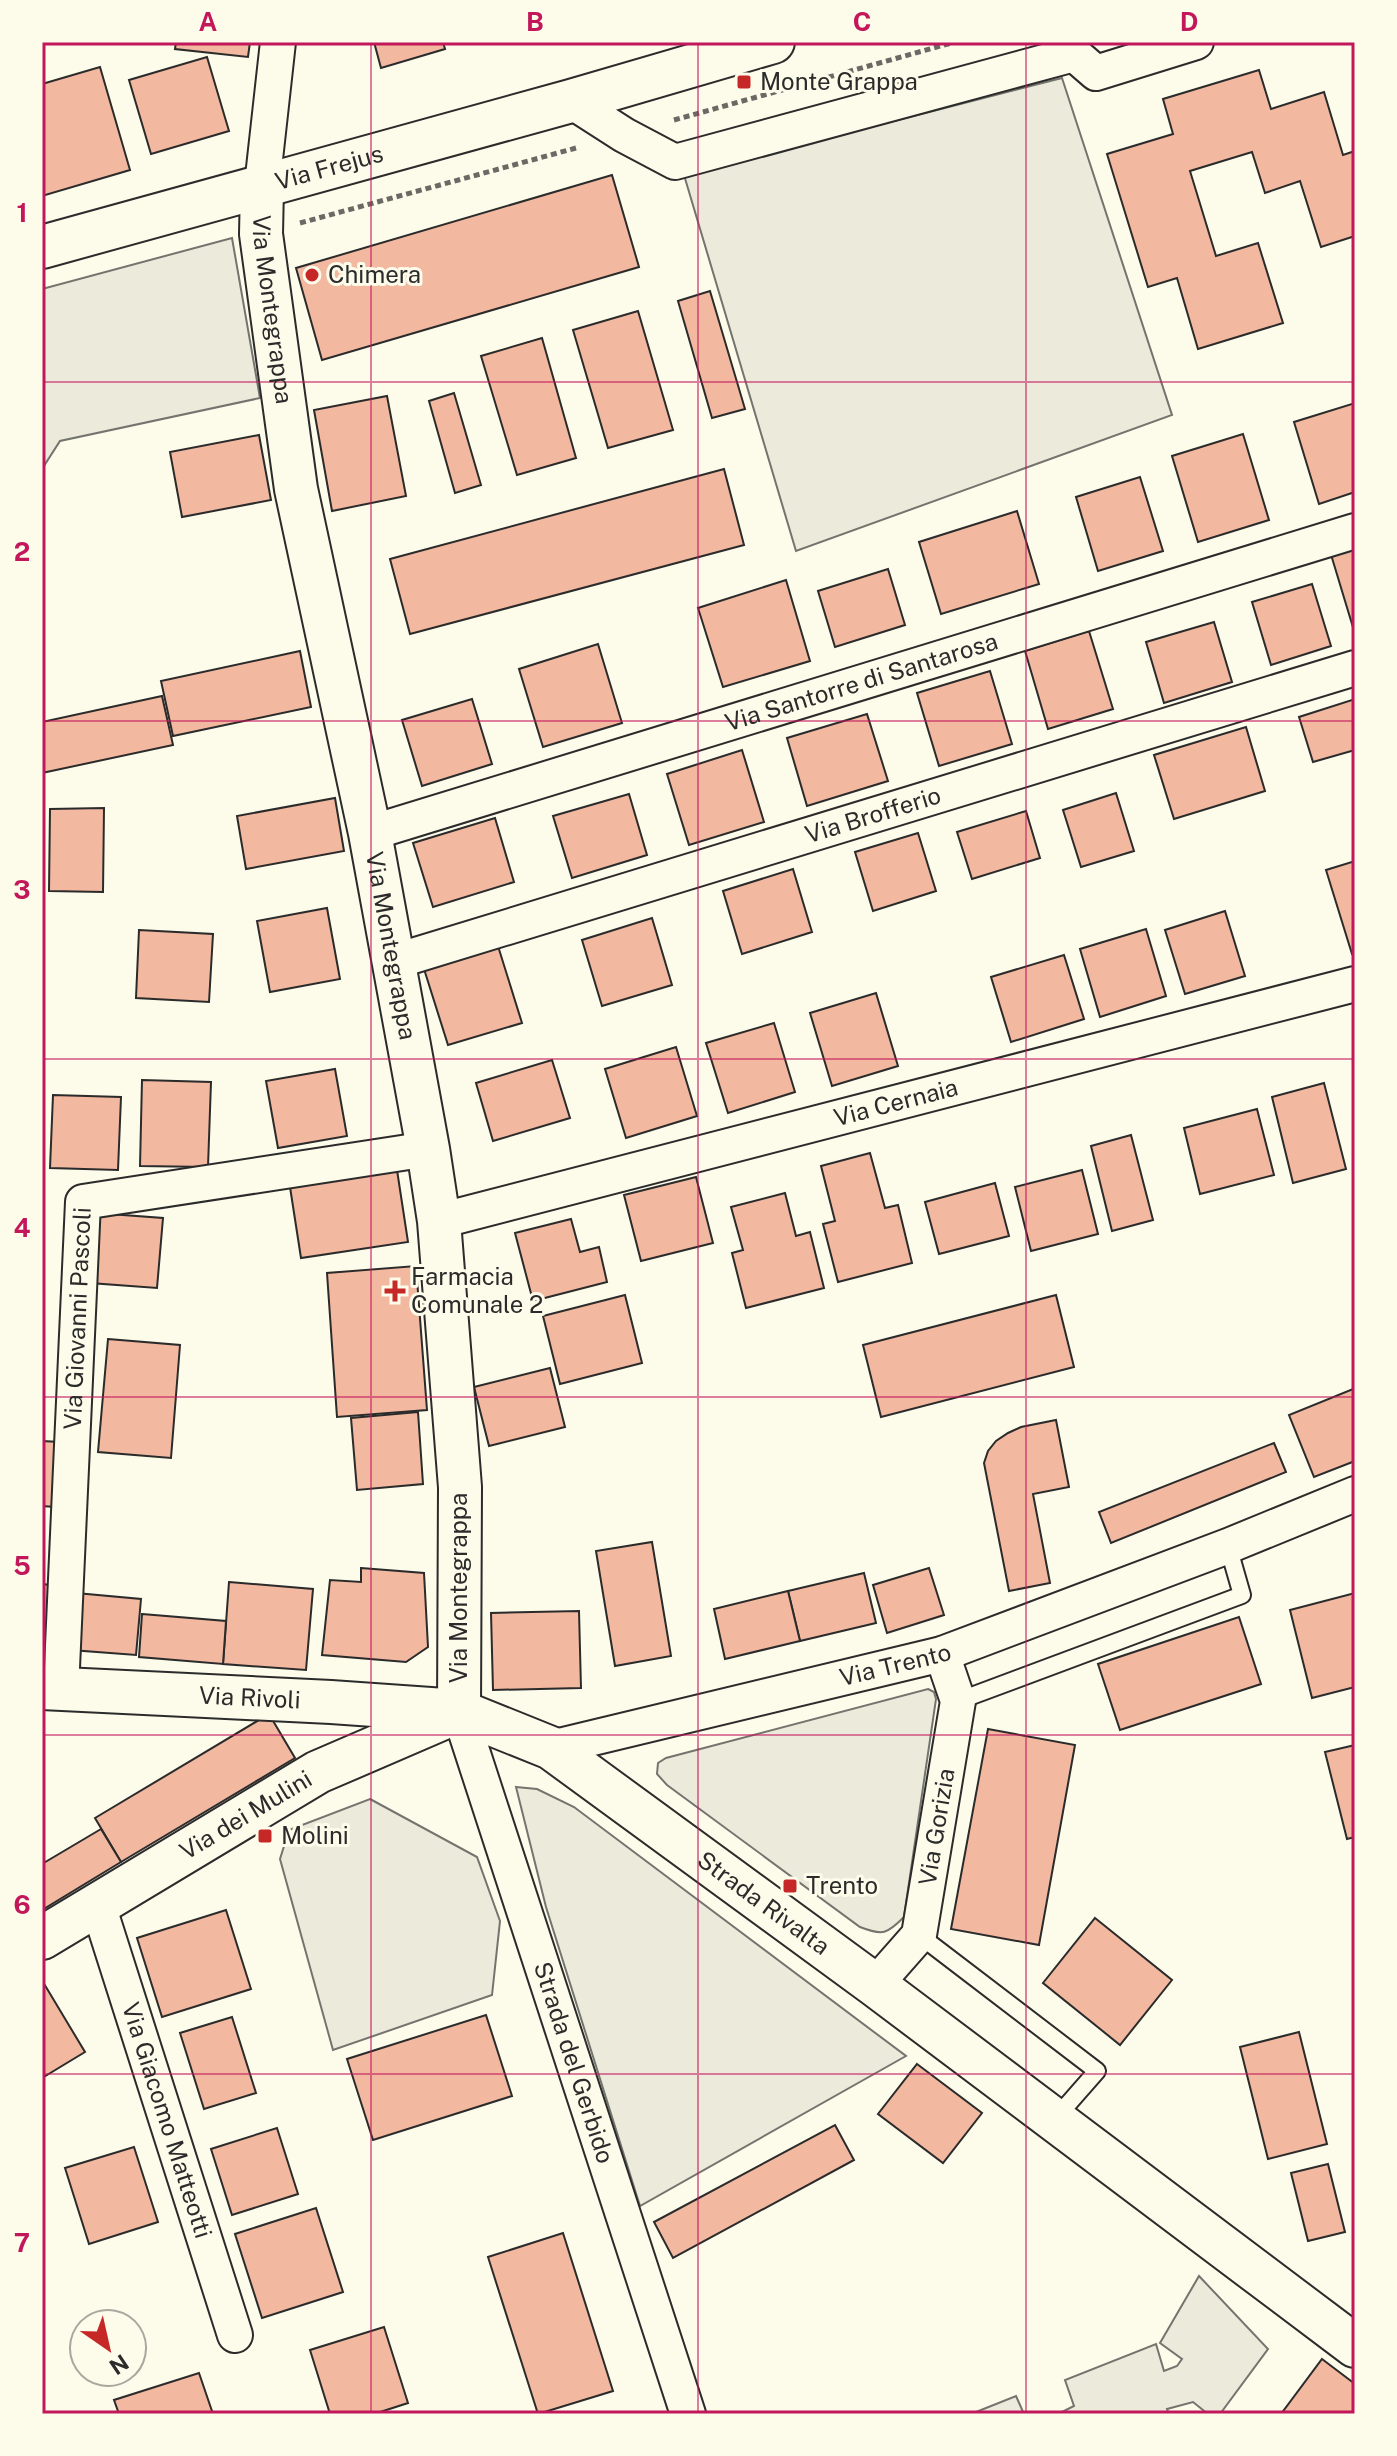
<svg xmlns="http://www.w3.org/2000/svg" width="1397" height="2456" font-family="'Public Sans',sans-serif">
<style>
.green{fill:#ecebdb;stroke:#74746e;stroke-width:2}
.parking{fill:#eceadb;stroke:#74746e;stroke-width:2}
.building{fill:#f2b8a0;stroke:#2b2b2b;stroke-width:2}
.lines{fill:none;stroke-linecap:round;stroke-linejoin:round}
.service-casing{stroke:#2b2b2b;stroke-width:20}
.minor-casing{stroke:#2b2b2b;stroke-width:38}
.tertiary-casing{stroke:#2b2b2b;stroke-width:46}
.path{stroke:#6a6964;stroke-width:5;stroke-dasharray:6 4;stroke-linecap:butt}
.service{stroke:#fdfbea;stroke-width:16}
.minor{stroke:#fdfbea;stroke-width:34}
.tertiary{stroke:#fdfbea;stroke-width:42}
.grid{fill:none;stroke:#c2185b;stroke-width:2;stroke-opacity:0.55}
.poi-dot{fill:#c62828;stroke:#fdfbea;stroke-width:3}
.labels{text-anchor:middle;stroke-width:6;stroke-linejoin:round;paint-order:stroke}
.poi-label{font-size:24px;fill:#2b2b2b;stroke:#fdfbea;text-anchor:start}
.street-label{font-size:24px;fill:#2b2b2b;stroke:#fdfbea}
.neatline{fill:none;stroke:#c2185b;stroke-width:3}
.grid-label{font-size:26px;text-anchor:middle;font-weight:bold;fill:#c2185b}
</style>
<rect width="100%" height="100%" fill="#fdfbea"/>
<g class="green">
<path d="M1062 78 1172 415 796 551 684 175Z"/>
<path d="M928 1689 934 1692 936 1699 904 1917C887 1934 883 1936 860 1927L667 1785 657 1774 658 1763 666 1758Z"/>
<path d="M516 1787 537 1789 574 1807 906 2056 640 2206 546 1907Z"/>
<path d="M370 1799 477 1857 500 1921 492 1995 333 2050 280 1859 289 1830Z"/>
</g>
<g class="parking">
<path d="M232 238 260 398 60 441 42 469V289Z"/>
<path d="M1199 2276 1268 2349 1220 2414H1208L1193 2402 1167 2409 1169 2414H1058L1074 2406 1065 2380 1156 2344 1164 2371 1177 2366 1182 2359 1160 2343Z"/>
<path d="M1016 2396 1024 2414H971Z"/>
</g>
<g class="building">
<path d="M176 42H250L248 57 175 49Z"/>
<path d="M374 42H443L445 49 381 68Z"/>
<path d="M207 57 229 131 151 154 129 80Z"/>
<path d="M100 67 130 170 42 196V84Z"/>
<path d="M1259 70 1271 109 1324 92 1343 155 1355 151V236L1321 247 1300 181 1265 193 1252 152 1190 171 1216 256 1258 243 1283 323 1198 349 1177 278 1148 287 1107 154 1173 134 1163 99Z"/>
<path d="M612 175 639 267 322 360 296 268Z"/>
<path d="M710 291 745 409 712 418 678 301Z"/>
<path d="M638 311 673 430 608 448 573 330Z"/>
<path d="M542 338 576 458 517 475 481 356Z"/>
<path d="M454 393 481 485 455 493 429 401Z"/>
<path d="M387 396 406 496 332 511 314 410Z"/>
<path d="M1355 403V492L1319 504 1294 422Z"/>
<path d="M1243 434 1269 520 1198 542 1172 456Z"/>
<path d="M259 435 271 500 182 517 170 452Z"/>
<path d="M724 469 744 545 410 634 390 559Z"/>
<path d="M1140 477 1163 551 1098 571 1076 497Z"/>
<path d="M1017 511 1039 584 941 614 919 542Z"/>
<path d="M1355 541V634L1329 548Z"/>
<path d="M888 569 905 625 835 647 818 591Z"/>
<path d="M786 580 810 661 723 687 698 608Z"/>
<path d="M1312 584 1331 646 1271 665 1252 602Z"/>
<path d="M1214 622 1232 682 1164 703 1146 642Z"/>
<path d="M1089 631 1113 709 1048 729 1025 651Z"/>
<path d="M598 644 622 723 543 747 519 669Z"/>
<path d="M300 651 311 707 173 736 161 681Z"/>
<path d="M990 671 1012 744 939 766 917 693Z"/>
<path d="M162 696 173 745 42 773V722Z"/>
<path d="M472 699 492 764 422 786 402 720Z"/>
<path d="M1355 699V750L1313 762 1299 717Z"/>
<path d="M867 714 888 781 807 806 787 738Z"/>
<path d="M1246 727 1265 791 1174 819 1154 755Z"/>
<path d="M742 750 764 822 689 845 667 774Z"/>
<path d="M1116 793 1134 851 1081 867 1063 810Z"/>
<path d="M629 794 647 855 572 878 553 816Z"/>
<path d="M335 798 344 851 246 869 237 816Z"/>
<path d="M104 808 103 892 49 891 50 809Z"/>
<path d="M1026 811 1040 858 972 879 957 832Z"/>
<path d="M495 818 514 882 433 907 413 843Z"/>
<path d="M918 833 936 891 873 911 855 852Z"/>
<path d="M1355 861V953L1352 954 1326 870Z"/>
<path d="M793 869 812 932 742 954 723 891Z"/>
<path d="M327 908 340 979 270 992 257 921Z"/>
<path d="M1225 911 1245 976 1185 994 1165 930Z"/>
<path d="M652 918 672 985 602 1006 582 940Z"/>
<path d="M1146 929 1166 996 1100 1017 1080 949Z"/>
<path d="M139 930 213 934 209 1002 136 998Z"/>
<path d="M498 946 522 1023 448 1045 424 969Z"/>
<path d="M1064 955 1084 1019 1011 1042 991 977Z"/>
<path d="M876 993 898 1066 832 1086 810 1013Z"/>
<path d="M774 1023 795 1092 728 1113 706 1043Z"/>
<path d="M676 1047 697 1116 626 1138 605 1069Z"/>
<path d="M552 1060 570 1118 493 1141 476 1083Z"/>
<path d="M335 1069 347 1136 278 1148 266 1081Z"/>
<path d="M142 1080 211 1082 208 1167 140 1166Z"/>
<path d="M1324 1083 1346 1169 1293 1183 1272 1097Z"/>
<path d="M53 1095 121 1097 118 1170 50 1168Z"/>
<path d="M1257 1109 1274 1175 1200 1194 1184 1128Z"/>
<path d="M1131 1135 1153 1220 1112 1231 1091 1146Z"/>
<path d="M870 1153 885 1208 898 1205 912 1263 838 1282 823 1224 835 1221 821 1166Z"/>
<path d="M397 1170 408 1242 301 1258 290 1187Z"/>
<path d="M1082 1170 1098 1234 1031 1251 1015 1187Z"/>
<path d="M696 1177 713 1243 641 1261 624 1195Z"/>
<path d="M995 1183 1009 1236 939 1254 925 1202Z"/>
<path d="M785 1193 796 1236 810 1232 824 1288 746 1308 732 1253 743 1250 731 1207Z"/>
<path d="M96 1213 163 1218 157 1288 90 1283Z"/>
<path d="M571 1219 580 1252 599 1247 607 1282 533 1301 515 1233Z"/>
<path d="M416 1266 427 1410 337 1417 327 1273Z"/>
<path d="M625 1295 642 1363 560 1384 543 1316Z"/>
<path d="M1056 1295 1074 1367 881 1417 863 1345Z"/>
<path d="M108 1339 180 1345 171 1458 98 1452Z"/>
<path d="M550 1368 565 1427 489 1446 474 1387Z"/>
<path d="M1353 1389 1355 1394V1461L1314 1477 1289 1415Z"/>
<path d="M418 1412 423 1484 357 1490 351 1418Z"/>
<path d="M1056 1420 1069 1487 1033 1494 1050 1583 1009 1591 984 1463 988 1451 996 1441 1008 1433 1021 1427Z"/>
<path d="M42 1441 60 1442 55 1507 42 1506Z"/>
<path d="M1274 1443 1286 1472 1111 1543 1099 1512Z"/>
<path d="M652 1542 671 1656 615 1666 596 1551Z"/>
<path d="M361 1568 424 1573 428 1647 406 1662 322 1655 330 1580 361 1582Z"/>
<path d="M929 1568 944 1615 887 1633 873 1585Z"/>
<path d="M864 1573 876 1623 800 1641 788 1591Z"/>
<path d="M229 1582 313 1589 306 1670 223 1664Z"/>
<path d="M42 1584 59 1586 53 1653 42 1652Z"/>
<path d="M788 1591 800 1641 725 1659 714 1609Z"/>
<path d="M76 1593 141 1599 136 1655 71 1650Z"/>
<path d="M1355 1593V1687L1312 1698 1290 1610Z"/>
<path d="M579 1611 581 1688 493 1690 491 1613Z"/>
<path d="M142 1614 226 1621 223 1664 139 1657Z"/>
<path d="M1239 1617 1261 1684 1120 1730 1098 1664Z"/>
<path d="M269 1714 295 1758 121 1862 95 1818Z"/>
<path d="M988 1729 1075 1745 1039 1945 951 1929Z"/>
<path d="M1355 1745V1837L1347 1839 1325 1752Z"/>
<path d="M101 1829 121 1862 42 1910V1864Z"/>
<path d="M226 1910 251 1989 162 2017 137 1938Z"/>
<path d="M1095 1918 1172 1980 1120 2045 1043 1983Z"/>
<path d="M43 1982 85 2052 42 2078V1982Z"/>
<path d="M486 2015 512 2096 373 2140 347 2059Z"/>
<path d="M232 2017 256 2093 204 2109 180 2033Z"/>
<path d="M1299 2032 1327 2144 1268 2159 1240 2047Z"/>
<path d="M917 2064 982 2113 943 2163 878 2114Z"/>
<path d="M835 2125 854 2160 673 2258 654 2222Z"/>
<path d="M277 2128 298 2194 232 2215 211 2149Z"/>
<path d="M134 2147 158 2222 89 2244 65 2168Z"/>
<path d="M1328 2164 1345 2232 1308 2241 1291 2173Z"/>
<path d="M316 2208 343 2292 262 2318 235 2234Z"/>
<path d="M563 2233 613 2391 538 2414 488 2257Z"/>
<path d="M384 2327 408 2403 374 2414H330L310 2350Z"/>
<path d="M1322 2359 1355 2384V2414H1281Z"/>
<path d="M199 2373 213 2414H119L114 2400Z"/>
</g>
<g class="lines">
<g class="service-casing">
<g id="service">
<path d="M958 1701 1242 1595 1228 1546"/>
<path d="M919 1935 1097 2071 1054 2120"/>
</g>
</g>
<g class="minor-casing">
<g id="minor">
<path d="M1074 54 1096 73 1196 42"/>
<path d="M571 101 624 135 675 162 1074 54"/>
<path d="M262 186 278 42"/>
<path id="s1" d="M370 833 1355 531"/>
<path id="s2" d="M393 962 1355 668"/>
<path id="s3" d="M439 1221 1355 984"/>
<path id="s4" d="M61 1690 83 1202 428 1149"/>
<path id="s5" d="M459 1711 688 2414"/>
<path id="s6" d="M551 1748 942 1654 1228 1546 1355 1494"/>
<path id="s7" d="M98 1905 235 2335"/>
<path id="s8" d="M875 1985 919 1935 958 1701 942 1654"/>
</g>
</g>
<g class="tertiary-casing">
<g id="tertiary">
<path id="s9" d="M262 186 261 234 296 489 370 833 428 1149 439 1221 460 1487 459 1711"/>
<path id="s10" d="M42 247 571 101 773 42"/>
<path id="s11" d="M42 1688 331 1702 459 1711 551 1748 875 1985 1355 2346"/>
<path id="s12" d="M42 1938 318 1772 455 1713"/>
</g>
</g>
<g class="path">
<path d="M674 120 955 42"/>
<path d="M300 223 576 148"/>
</g>
<use href="#service" class="service"/>
<use href="#minor" class="minor"/>
<use href="#tertiary" class="tertiary"/>
</g>
<path class="grid" d="M371 42V2414M698 42V2414M1026 42V2414M42 382H1355M42 721H1355M42 1059H1355M42 1397H1355M42 1735H1355M42 2074H1355"/>
<g class="poi-dot">
<rect x="736" y="74" width="16" height="16" rx="4"/>
<circle cx="312" cy="275" r="8"/>
<path d="M391 1279h8v8h8v8h-8v8h-8v-8h-8v-8h8z"/>
<rect x="257" y="1828" width="16" height="16" rx="4"/>
<rect x="782" y="1878" width="16" height="16" rx="4"/>
</g>
<g class="labels">
<g class="poi-label">
<text x="760" y="90">Monte Grappa</text>
<text x="328" y="283">Chimera</text>
<text x="411" y="1285">Farmacia<tspan x="411" dy="28">Comunale 2</tspan></text>
<text x="281" y="1844">Molini</text>
<text x="806" y="1894">Trento</text>
</g>
<g class="street-label">
<text dy="8" stroke="none"><textPath href="#s10" startOffset="298">Via Frejus</textPath></text>
<text dy="8" stroke="none"><textPath href="#s9" startOffset="124">Via Montegrappa</textPath></text>
<text dy="8" stroke="none"><textPath href="#s1" startOffset="514">Via Santorre di Santarosa</textPath></text>
<text dy="8" stroke="none"><textPath href="#s2" startOffset="502">Via Brofferio</textPath></text>
<text dy="8" stroke="none"><textPath href="#s9" startOffset="772">Via Montegrappa</textPath></text>
<text dy="8" stroke="none"><textPath href="#s3" startOffset="472">Via Cernaia</textPath></text>
<text dy="8" stroke="none"><textPath href="#s4" startOffset="372">Via Giovanni Pascoli</textPath></text>
<text transform="translate(459 1588) rotate(-90)" y="8">Via Montegrappa</text>
<text dy="8" stroke="none"><textPath href="#s6" startOffset="354">Via Trento</textPath></text>
<text dy="8" stroke="none"><textPath href="#s11" startOffset="208">Via Rivoli</textPath></text>
<text dy="8" stroke="none"><textPath href="#s12" startOffset="238">Via dei Mulini</textPath></text>
<text dy="8" stroke="none"><textPath href="#s8" startOffset="176">Via Gorizia</textPath></text>
<text dy="8" stroke="none"><textPath href="#s11" startOffset="780">Strada Rivalta</textPath></text>
<text dy="8" stroke="none"><textPath href="#s5" startOffset="370">Strada del Gerbido</textPath></text>
<text dy="8" stroke="none"><textPath href="#s7" startOffset="226">Via Giacomo Matteotti</textPath></text>
</g>
</g>
<rect width="1397" height="2456" fill="none" stroke="#fdfbea" stroke-width="88"/>
<g transform="translate(108 2348) rotate(146)"><circle r="38" fill="#fdfbea" stroke="#a9a89e" stroke-width="2"/>
<path d="M0-6L14 30L0 20L-14 30Z" fill="#c62828"/>
<text y="-12" font-size="22" font-weight="bold" text-anchor="middle" fill="#2b2b2b">N</text>
</g>
<rect x="44" y="44" width="1309" height="2368" class="neatline"/>
<g class="grid-label">
<text x="208" y="31">A</text>
<text x="535" y="31">B</text>
<text x="862" y="31">C</text>
<text x="1189" y="31">D</text>
<text x="22" y="222">1</text>
<text x="22" y="561">2</text>
<text x="22" y="899">3</text>
<text x="22" y="1237">4</text>
<text x="22" y="1575">5</text>
<text x="22" y="1914">6</text>
<text x="22" y="2252">7</text>
</g>
</svg>
